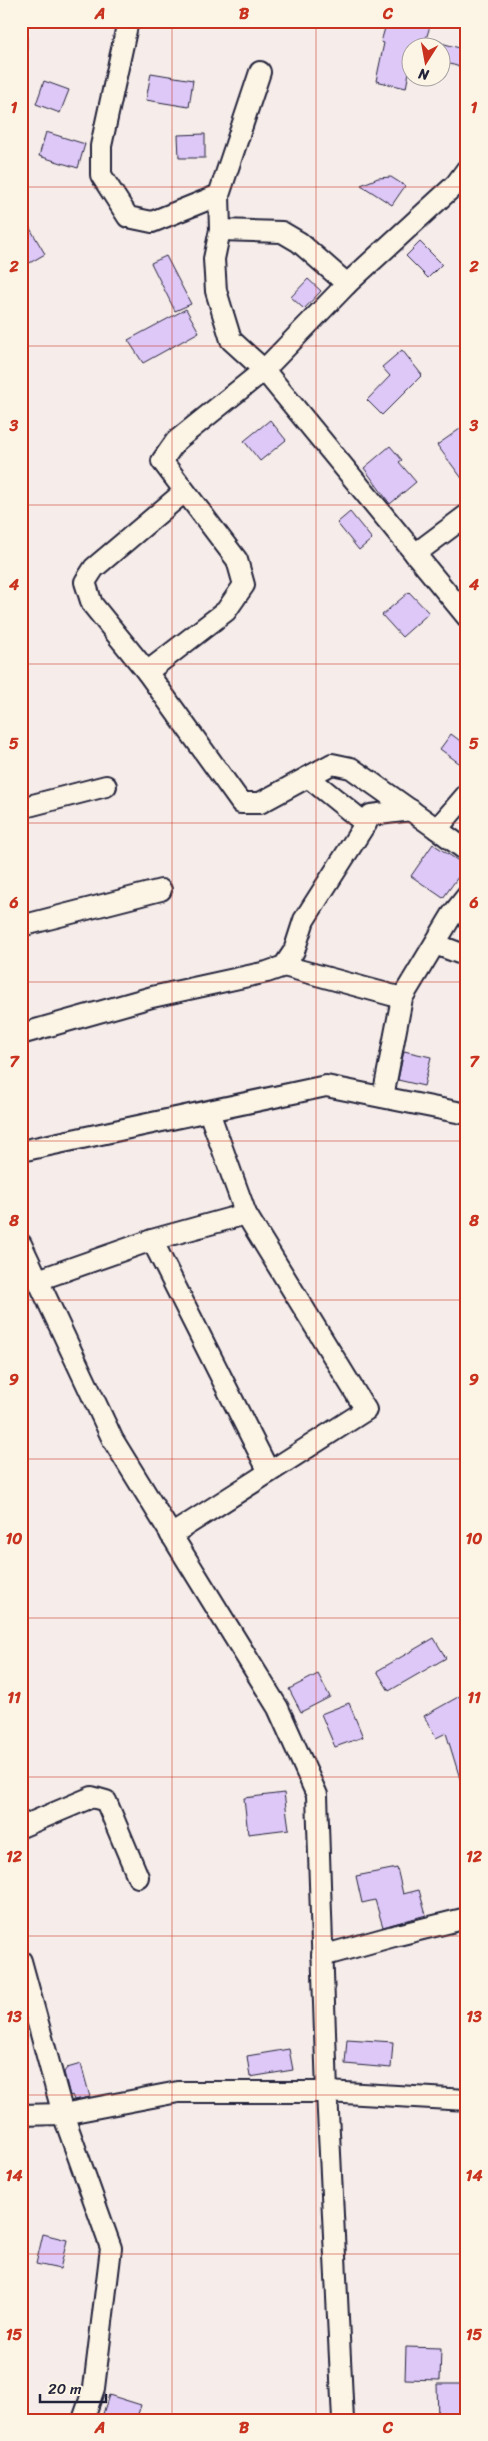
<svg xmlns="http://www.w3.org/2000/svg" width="488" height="2441" font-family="Sriracha,sans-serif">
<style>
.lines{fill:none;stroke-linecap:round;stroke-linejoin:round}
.stream{stroke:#748fab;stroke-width:7}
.building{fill:#dec8f8;stroke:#22223b}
.street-casing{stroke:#22223b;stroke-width:24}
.street{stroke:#fcf5e5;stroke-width:20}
.grid{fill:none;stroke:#c8321e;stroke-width:1;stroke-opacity:0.55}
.neatline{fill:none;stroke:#c8321e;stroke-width:2}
.grid-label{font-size:16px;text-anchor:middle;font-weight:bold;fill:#c8321e}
</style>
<rect width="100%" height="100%" fill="#f6ece9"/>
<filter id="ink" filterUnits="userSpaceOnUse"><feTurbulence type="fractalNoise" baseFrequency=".02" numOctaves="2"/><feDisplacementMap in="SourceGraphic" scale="10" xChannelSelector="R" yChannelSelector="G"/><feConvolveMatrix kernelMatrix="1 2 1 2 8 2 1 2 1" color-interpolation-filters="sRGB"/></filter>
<g filter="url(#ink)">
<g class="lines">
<path class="stream" d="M21 82 24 76V21"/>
</g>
<g class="building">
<path d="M387 21H414L430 26 426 39 467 50V69L440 61V48H410V67L406 88 376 81 384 43 381 42Z"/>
<path d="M151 73 193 80 189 107 146 100Z"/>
<path d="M44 81 69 90 60 113 36 104Z"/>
<path d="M46 132 85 144 78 168 39 156Z"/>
<path d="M205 134V158H179L178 135Z"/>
<path d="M391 177 405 186 392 205 361 185 378 178Z"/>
<path d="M21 213 45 254 21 268Z"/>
<path d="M420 242 442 264 428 278 406 256Z"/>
<path d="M166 256 191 304 175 311 151 263Z"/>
<path d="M308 279 321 291 304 309 291 297Z"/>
<path d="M186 309 199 332 143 363 128 340Z"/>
<path d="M402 350 422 375 382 415 367 400 390 376 382 367Z"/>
<path d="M270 420 286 440 260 461 244 441Z"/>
<path d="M467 424V485L437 445Z"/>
<path d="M390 446 402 460 399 462 416 482 390 504 364 468Z"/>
<path d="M350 512 372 539 359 550 337 523Z"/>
<path d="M409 592 429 613 402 637 382 615Z"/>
<path d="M451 734 467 746V769L440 749Z"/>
<path d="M433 844 466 866 443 898 411 876Z"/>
<path d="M404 1051 431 1057 424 1086 398 1080Z"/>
<path d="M434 1638 446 1658 389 1691 377 1671Z"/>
<path d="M318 1674 330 1697 301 1712 289 1689Z"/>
<path d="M467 1692V1784L462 1785 446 1733 436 1738 424 1716Z"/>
<path d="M349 1703 363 1737 335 1747 321 1714Z"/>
<path d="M284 1793 289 1829 248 1834 244 1798Z"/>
<path d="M397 1868 403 1894 419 1890 426 1915 383 1927 375 1900 362 1903 356 1876Z"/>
<path d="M347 2039 393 2042 391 2068 345 2064Z"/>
<path d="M289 2049 293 2070 250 2077 247 2056Z"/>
<path d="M81 2064 90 2097 74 2100 72 2095 70 2096 64 2072 67 2068Z"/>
<path d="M43 2234 67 2240 60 2269 36 2264Z"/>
<path d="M406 2347 441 2348 440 2380 405 2379Z"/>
<path d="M437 2384H467V2419H438Z"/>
<path d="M109 2395 141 2405 136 2420H112L102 2417Z"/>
</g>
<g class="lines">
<g class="street-casing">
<g id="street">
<path d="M128 21 101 146V175L128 217 152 222 219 195"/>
<path d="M260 72 219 195 220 230 214 259 216 291 231 340 264 370 467 617"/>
<path d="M220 230 282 232 299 242 347 284"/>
<path d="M184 492 94 568 85 582 92 604 147 672 226 611 244 585 237 560 162 461 176 441 264 370 347 284 456 184 467 169"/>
<path d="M415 554 467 515"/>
<path d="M147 672 241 803H260L332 764 351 768 437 829 467 794"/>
<path d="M308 777 366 824"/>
<path d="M21 808 106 786"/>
<path d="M437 829 467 851"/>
<path d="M21 926 161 890"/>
<path d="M435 944 467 956"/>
<path d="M284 966 402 998"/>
<path d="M21 1034 152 997 267 972 284 966 294 951 304 920 371 815 411 810"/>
<path d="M383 1097 402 998 452 915 467 896"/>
<path d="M21 1151 326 1086 467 1114"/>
<path d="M152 1240 269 1472"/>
<path d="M21 1244 113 1440 278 1708 317 1795 327 2092 343 2420"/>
<path d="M38 1280 152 1240 246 1214"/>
<path d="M171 1535 366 1410 246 1214 209 1112"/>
<path d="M21 1827 92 1797 106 1801 138 1877"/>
<path d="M322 1956 394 1936 467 1918"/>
<path d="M21 1961 63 2114 111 2248 94 2388 83 2420"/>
<path d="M21 2115 63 2114 178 2092H327L467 2100"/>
</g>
</g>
<use href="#street" class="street"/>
</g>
</g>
<path class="grid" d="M172 21V2420M316 21V2420M21 187H467M21 346H467M21 505H467M21 664H467M21 823H467M21 982H467M21 1141H467M21 1300H467M21 1459H467M21 1618H467M21 1777H467M21 1936H467M21 2095H467M21 2254H467"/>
<rect width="488" height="2441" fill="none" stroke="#fcf5e5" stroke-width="55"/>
<g transform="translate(426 62) rotate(191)"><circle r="24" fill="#fcf5e5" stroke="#a5a1a1"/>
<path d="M0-4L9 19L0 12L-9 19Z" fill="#c8321e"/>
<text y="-8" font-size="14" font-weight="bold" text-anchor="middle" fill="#22223b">N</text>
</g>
<path d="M40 2394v8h66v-8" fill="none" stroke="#22223b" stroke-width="2.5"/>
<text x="48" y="2394" font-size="15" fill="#22223b" stroke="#fcf5e5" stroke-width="4" paint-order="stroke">20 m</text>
<rect x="28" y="28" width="432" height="2386" class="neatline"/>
<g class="grid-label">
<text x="100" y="19">A</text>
<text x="244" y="19">B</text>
<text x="388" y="19">C</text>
<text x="14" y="113">1</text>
<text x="474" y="113">1</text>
<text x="14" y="272">2</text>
<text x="474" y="272">2</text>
<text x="14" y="431">3</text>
<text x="474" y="431">3</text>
<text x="14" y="590">4</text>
<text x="474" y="590">4</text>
<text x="14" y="749">5</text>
<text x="474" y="749">5</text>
<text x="14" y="908">6</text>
<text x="474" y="908">6</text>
<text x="14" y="1067">7</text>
<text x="474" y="1067">7</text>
<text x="14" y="1226">8</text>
<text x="474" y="1226">8</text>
<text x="14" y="1385">9</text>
<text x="474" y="1385">9</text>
<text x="14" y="1544">10</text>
<text x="474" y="1544">10</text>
<text x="14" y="1703">11</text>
<text x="474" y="1703">11</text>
<text x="14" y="1862">12</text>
<text x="474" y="1862">12</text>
<text x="14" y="2022">13</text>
<text x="474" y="2022">13</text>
<text x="14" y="2181">14</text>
<text x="474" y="2181">14</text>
<text x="14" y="2340">15</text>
<text x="474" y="2340">15</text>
<text x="100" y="2433">A</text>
<text x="244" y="2433">B</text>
<text x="388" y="2433">C</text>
</g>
</svg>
